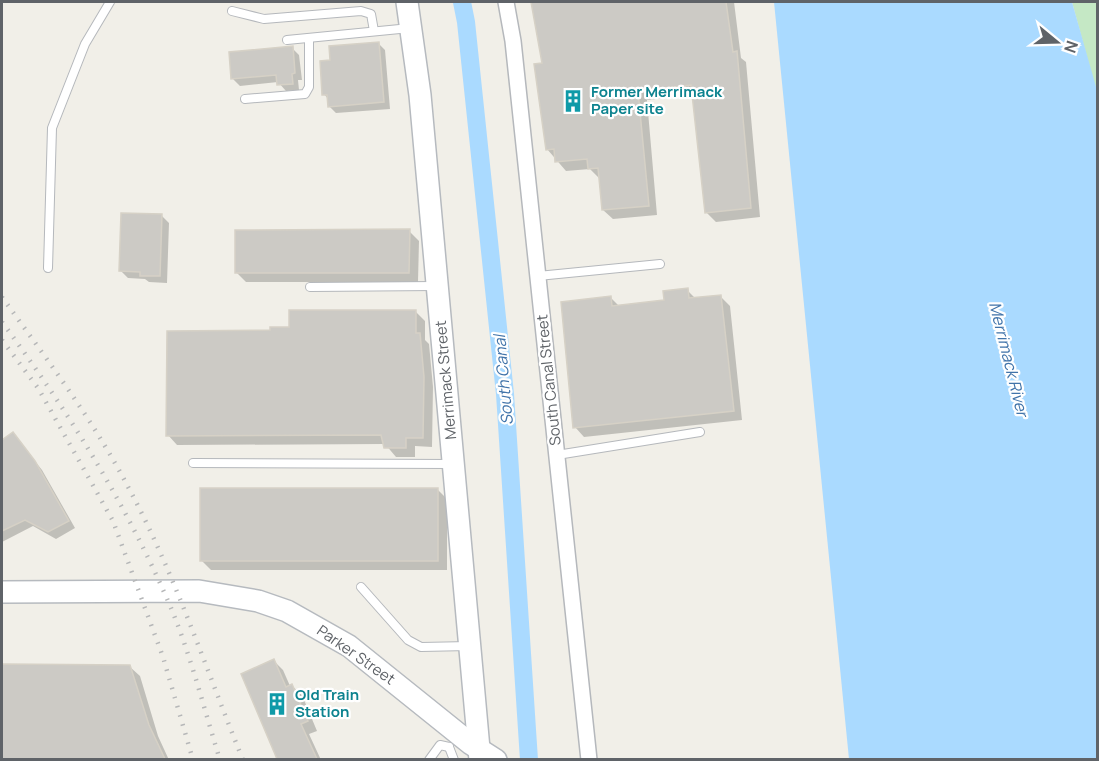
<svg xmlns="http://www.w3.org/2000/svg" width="1099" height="761" font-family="Manrope,sans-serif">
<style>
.green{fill:#c5e8c5}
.water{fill:#aadaff}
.shadow{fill:#0003}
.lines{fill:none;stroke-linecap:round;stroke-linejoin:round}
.canal{stroke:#aadaff;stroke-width:18}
.building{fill:#cccac5;stroke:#d6d1c6;stroke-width:1.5}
.service-casing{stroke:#b5b8bc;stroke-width:10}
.minor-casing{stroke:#b5b8bc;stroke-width:18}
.secondary-casing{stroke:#b6babf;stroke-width:24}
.service{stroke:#fff;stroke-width:8}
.minor{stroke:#fff;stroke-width:15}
.secondary{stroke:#fff;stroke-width:21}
.rail{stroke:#b6b7b8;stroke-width:4.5;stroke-dasharray:1.5 8;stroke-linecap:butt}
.labels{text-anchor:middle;stroke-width:4.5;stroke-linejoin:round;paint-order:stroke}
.culture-label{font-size:15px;font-weight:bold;fill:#0d838f;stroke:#fff;text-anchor:start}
.street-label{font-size:15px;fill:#5f6368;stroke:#fff}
.water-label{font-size:16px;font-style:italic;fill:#4174aa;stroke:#fff}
</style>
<rect width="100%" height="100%" fill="#f1efe8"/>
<path class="green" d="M1072 2H1097V94L1096 90Z"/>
<path class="water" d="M774 2H1072L1098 94 1097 759H849Z"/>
<g class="shadow">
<path d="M533 2H734L741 58 746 62 760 217 716 222 706 212 694 95 647 100 657 215 613 219 603 210 599 178 590 169 566 171 547 149 544 64Z"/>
<path d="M378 43 385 50 390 109 336 113 329 106 328 99 324 94Z"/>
<path d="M292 48 299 55 302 80H298L299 90 286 91 278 82 240 86 233 79Z"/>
<path d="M162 216 169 223 167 283 149 282 145 279 128 278 121 271Z"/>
<path d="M409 231 419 241 418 282H246L236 272Z"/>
<path d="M687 290 696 299 720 296 730 306 742 420 584 437 575 427 611 298 619 306 666 301Z"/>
<path d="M415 311 425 321V340L429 344 433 387 432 447 415 446V457H396L385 444 177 445 168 435 271 332Z"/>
<path d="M13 434 42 470 75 528 56 539 33 526 2 542V442Z"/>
<path d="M438 490 447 499V570H211L201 560Z"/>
<path d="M274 661 283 670 290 686H292L302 695 317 731 309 734 321 760H278L243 675Z"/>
<path d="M3 666 130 667 140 676 158 736 169 760H3Z"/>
</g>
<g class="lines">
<path class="canal" d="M462 2 466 22 505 394 529 760"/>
</g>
<g class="building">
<path d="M531 2H726L733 52 737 51 751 208 705 213 691 85 638 91 649 206 602 210 598 168 588 169 587 159 555 162 554 149 546 150 534 64 542 63Z"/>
<path d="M379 42 384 102 328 107 327 95H322L320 61 330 60 329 46Z"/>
<path d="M293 46 295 73 292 74 293 84 277 85 276 75 231 79 229 52Z"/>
<path d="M121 213 162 214 160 276H140V272L119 271Z"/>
<path d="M410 229 409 273H235V230Z"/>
<path d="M688 288 689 298 721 295 734 411 573 428 561 302 611 296 612 306 664 300 663 291Z"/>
<path d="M289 310H416V333H420L424 377 423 438H406V448H384L381 435 166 436 167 331 270 330V327H289Z"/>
<path d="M13 432 35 461 69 521 48 532 25 520 2 531V440Z"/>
<rect x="200" y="488" width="238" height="73"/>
<path d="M274 659 286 687 292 684 308 721 301 724 317 759H277L241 674Z"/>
<path d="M2 664 130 665 149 725 165 759H2Z"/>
</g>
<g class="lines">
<g class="service-casing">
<g id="service">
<path d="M232 11 264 19 361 11 371 14 374 31"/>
<path d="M287 40 410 28"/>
<path d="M245 99 305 94 309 87V38"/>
<path d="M48 268 52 128 85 44 110 2"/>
<path d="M538 276 660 264"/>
<path d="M310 287 436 286"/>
<path d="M557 455 700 432"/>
<path d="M193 463 452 464"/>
<path d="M361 587 408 640 421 647 469 646"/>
<path d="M449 747 454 760"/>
<path d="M429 760 440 745 449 747"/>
</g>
</g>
<g class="minor-casing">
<path id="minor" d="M506 2 513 41 589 760"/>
</g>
<g class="secondary-casing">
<g id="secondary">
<path d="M407 2 420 95 480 760"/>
<path d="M2 592 199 591 258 601 287 611 349 646 471 744 496 760"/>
</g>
</g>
<use href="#service" class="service"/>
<use href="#minor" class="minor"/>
<use href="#secondary" class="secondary"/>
<g class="rail">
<path d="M2 297C45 357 91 417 126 483 174 571 205 667 243 760"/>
<path d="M2 322C68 411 127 505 171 608 191 656 204 709 220 760"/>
<path d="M2 340 38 388 113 521 163 657 193 760"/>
</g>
</g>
<defs>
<g id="building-bare" transform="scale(1.8)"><path d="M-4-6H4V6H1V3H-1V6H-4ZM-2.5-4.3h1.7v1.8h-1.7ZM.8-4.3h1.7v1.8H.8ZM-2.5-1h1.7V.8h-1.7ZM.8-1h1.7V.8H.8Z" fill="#0f9aa8" stroke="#fff" stroke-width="2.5" paint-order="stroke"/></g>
</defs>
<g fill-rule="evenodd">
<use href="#building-bare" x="573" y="101"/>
<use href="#building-bare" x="277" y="704"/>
</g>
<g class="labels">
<g class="culture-label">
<text x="591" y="97">Former Merrimack<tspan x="591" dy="17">Paper site</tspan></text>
<text x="295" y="700">Old Train<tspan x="295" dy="17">Station</tspan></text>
</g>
<g class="street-label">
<text transform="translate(446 380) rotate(-95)" y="5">Merrimack Street</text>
<text transform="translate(549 380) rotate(-96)" y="5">South Canal Street</text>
<text transform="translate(356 655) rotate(35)" y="5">Parker Street</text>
</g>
<g class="water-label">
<text transform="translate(1009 359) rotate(76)" y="6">Merrimack River</text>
<text transform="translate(503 380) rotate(-95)" y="6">South Canal</text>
</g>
</g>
<rect width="1099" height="761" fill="none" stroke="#5f6368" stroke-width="6"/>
<g transform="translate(1057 42) rotate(109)" stroke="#ffffff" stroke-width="4.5" paint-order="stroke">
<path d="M0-4.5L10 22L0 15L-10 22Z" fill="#5f6368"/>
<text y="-9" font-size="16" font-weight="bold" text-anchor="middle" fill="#5f6368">N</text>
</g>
</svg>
